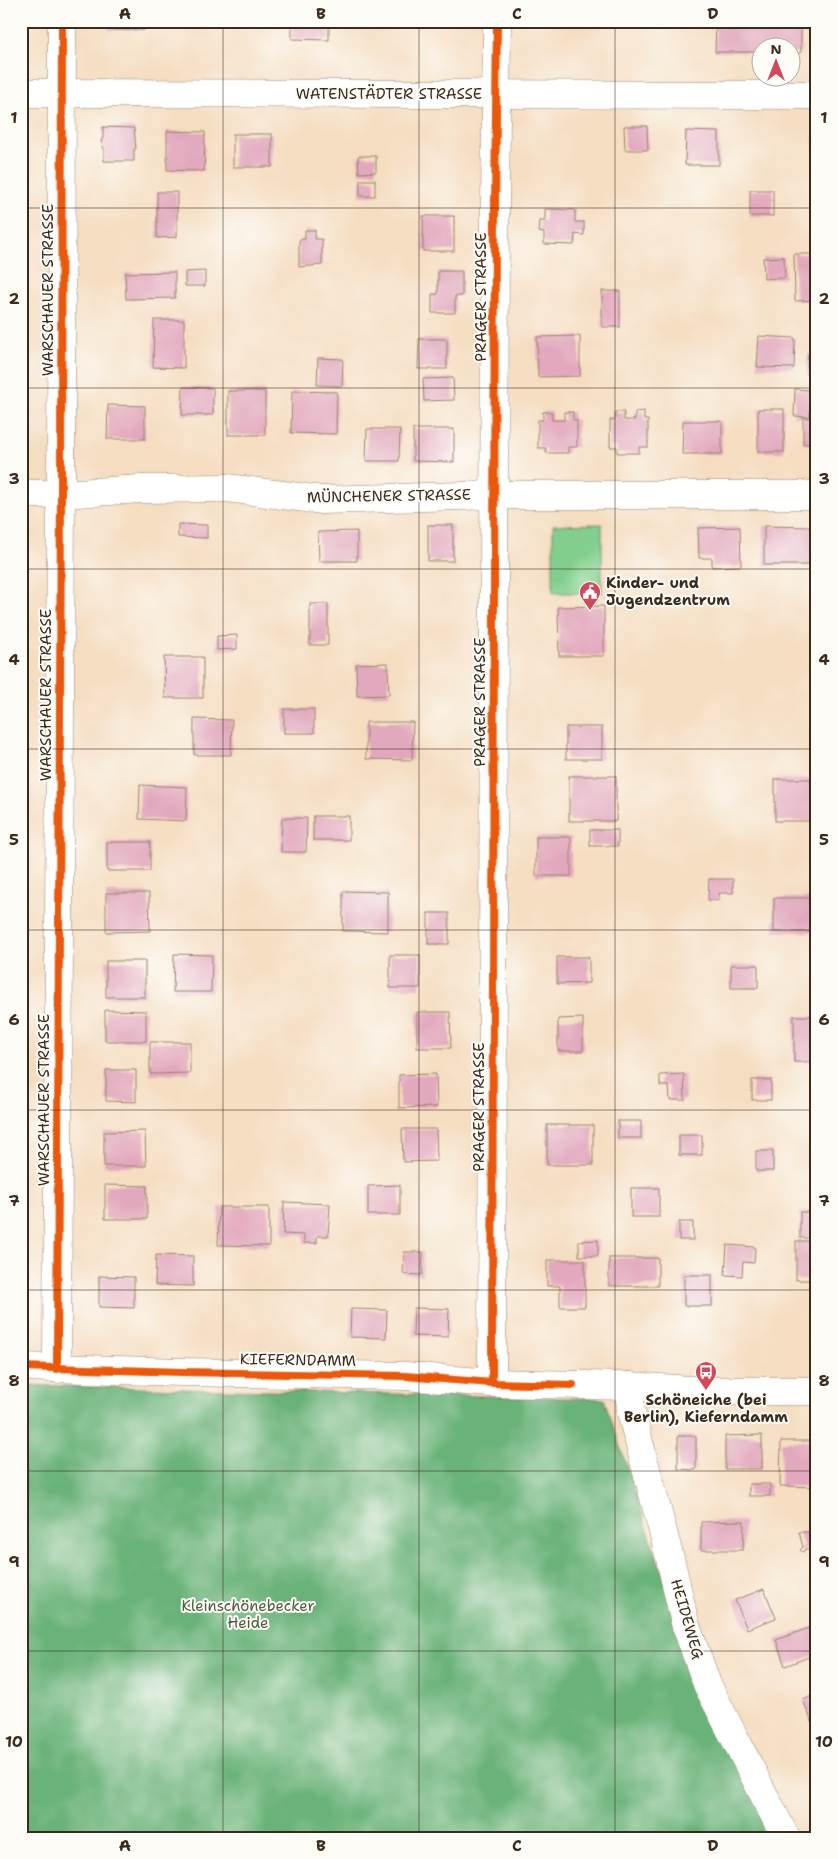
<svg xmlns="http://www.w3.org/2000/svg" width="838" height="1859" font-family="'Shantell Sans',sans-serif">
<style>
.green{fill:#82cf8d;stroke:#5e7c56}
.forest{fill:#69b278;stroke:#526e4b}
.building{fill:#e2a8bd}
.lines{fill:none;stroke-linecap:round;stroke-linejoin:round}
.minor-casing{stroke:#988470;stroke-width:29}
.minor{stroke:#fff;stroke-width:28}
.cycleway-casing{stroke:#fdfcf7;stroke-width:11}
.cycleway{stroke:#e8590c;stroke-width:8}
.grid{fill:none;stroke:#3b2a1e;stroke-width:1;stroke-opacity:0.55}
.labels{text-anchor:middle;stroke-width:4;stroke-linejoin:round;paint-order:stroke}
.street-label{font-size:15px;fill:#3b2a1e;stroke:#fdfcf7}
.poi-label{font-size:15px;font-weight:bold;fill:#3b2a1e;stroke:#fdfcf7;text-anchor:start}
.park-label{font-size:15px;fill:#505c3f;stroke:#fdfcf7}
.neatline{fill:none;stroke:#3b2a1e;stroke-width:2}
.grid-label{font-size:16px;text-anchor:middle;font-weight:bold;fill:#3b2a1e}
</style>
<rect width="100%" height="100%" fill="#fdfcf7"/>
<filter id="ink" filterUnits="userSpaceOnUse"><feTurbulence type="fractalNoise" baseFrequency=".02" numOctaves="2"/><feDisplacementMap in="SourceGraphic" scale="10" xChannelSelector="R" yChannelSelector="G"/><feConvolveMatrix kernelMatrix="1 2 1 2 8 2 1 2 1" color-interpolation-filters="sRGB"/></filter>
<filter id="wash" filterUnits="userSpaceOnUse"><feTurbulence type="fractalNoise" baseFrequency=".0096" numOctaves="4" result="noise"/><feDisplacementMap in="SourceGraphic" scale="20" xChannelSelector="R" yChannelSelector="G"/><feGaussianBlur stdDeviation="1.12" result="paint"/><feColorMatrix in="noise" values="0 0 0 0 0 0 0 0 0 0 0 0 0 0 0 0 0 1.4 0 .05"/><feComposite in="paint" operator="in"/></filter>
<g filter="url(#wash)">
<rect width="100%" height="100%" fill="#f5ddc1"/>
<path class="green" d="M602 524V593H553V525Z"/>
<path class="forest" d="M21 1385 604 1399 667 1587 775 1838H21Z"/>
<g id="blocks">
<g class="building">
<rect x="108" y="21" width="36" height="9"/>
<path d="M292 21H329V40L292 39Z"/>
<rect x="351" y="21" width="30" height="4"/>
<path d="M716 21H801V53H790V48H760V52H715Z"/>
<rect x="21" y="126" width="3" height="37"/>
<path d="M624 126H647L648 150H625Z"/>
<path d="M103 127 134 128 136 149H134V161H104V149L101 141 103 138Z"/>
<path d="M167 131 205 132 204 171 167 170Z"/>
<path d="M686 131 719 132V165H685Z"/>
<rect x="233" y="134" width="39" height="33"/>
<path d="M813 135H817V162H814Z"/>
<path d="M358 156H376V172L359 173Z"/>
<rect x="360" y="180" width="15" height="16"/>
<rect x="750" y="190" width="23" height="26"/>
<path d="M157 192H177V237L157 238Z"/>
<path d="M545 209 575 210V222H584V235L575 234 574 245 544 244V233L539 232 540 221H545Z"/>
<rect x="423" y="216" width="31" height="35"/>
<path d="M305 230H315V239H322V265L299 267V240L305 239Z"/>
<path d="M794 254H817V300L795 301Z"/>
<path d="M784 257 785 278 764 279 763 258Z"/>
<path d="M205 271V286H185V272Z"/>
<path d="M438 271H462V296H455V313H432V294H438Z"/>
<path d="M175 272V298L126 299 125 273Z"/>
<rect x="602" y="291" width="18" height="36"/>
<path d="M154 320H184V368L153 367Z"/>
<path d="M580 336V376L538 377 537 337Z"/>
<path d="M759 336 795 338 794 368 757 367Z"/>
<path d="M419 339H447V369H418Z"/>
<path d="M808 354H817V374H807Z"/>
<path d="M318 358 343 359 342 386 317 385Z"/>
<path d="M453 378 454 400 424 401 423 379Z"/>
<path d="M183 387 213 388V415H182Z"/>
<path d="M795 389 810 390V417L794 416Z"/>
<rect x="228" y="391" width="37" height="44"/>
<path d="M292 391 337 392 336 434 291 433Z"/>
<path d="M108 405 145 406V439H107Z"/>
<rect x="758" y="409" width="26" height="43"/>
<path d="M644 411V420H648V447H639V453H617V447H610V420H615V412H624V420H635V412Z"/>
<path d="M543 412H552V420H564V412H573V420H577V447H568V453H546V448H538V420H543Z"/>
<path d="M811 412H817V444H803V418H814L811 417Z"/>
<path d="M683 421H722V454H682Z"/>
<path d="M367 429H400L399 461H366Z"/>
<path d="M413 429H454V462L413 461Z"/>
<path d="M178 524 207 525V538L178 537Z"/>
<rect x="428" y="525" width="25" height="36"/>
<path d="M764 526 813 527V565H764Z"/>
<path d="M740 527 741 566 712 567V558H699L698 528Z"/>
<path d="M357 531V561H319L318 532Z"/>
<rect x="310" y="604" width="18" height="41"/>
<path d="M604 606V656H559L558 607Z"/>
<path d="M237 635V649L217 650V636Z"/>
<path d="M164 657H203V698H165Z"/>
<path d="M388 663 389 695 357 696 356 664Z"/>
<rect x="284" y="709" width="30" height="24"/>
<path d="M194 719 232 720 231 755H194Z"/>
<path d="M366 722H413L412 760 366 759Z"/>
<rect x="566" y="727" width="36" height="32"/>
<rect x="569" y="776" width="47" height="45"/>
<rect x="775" y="779" width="39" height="42"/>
<path d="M140 785 187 787 186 821 139 819Z"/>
<rect x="313" y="816" width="36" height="24"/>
<path d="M282 818H307L306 852H281Z"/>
<rect x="590" y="830" width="28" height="16"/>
<rect x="536" y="837" width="35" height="39"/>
<rect x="107" y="842" width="43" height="29"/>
<path d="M709 879H733V893H719V900H708Z"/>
<path d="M343 891 388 892V932L343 931Z"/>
<path d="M106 893H149L150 931 106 932Z"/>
<rect x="774" y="898" width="43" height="34"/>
<rect x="428" y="913" width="21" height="31"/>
<path d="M174 954 212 955 211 992H173Z"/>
<rect x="390" y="955" width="30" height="33"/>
<path d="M557 957H589V983L557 984Z"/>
<rect x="106" y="961" width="39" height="36"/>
<rect x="731" y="965" width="27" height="23"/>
<path d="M105 1010 146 1011V1041H105Z"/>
<path d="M417 1012H450L451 1048H417Z"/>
<rect x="794" y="1016" width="23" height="46"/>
<path d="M583 1018V1051H558V1019Z"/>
<path d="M150 1042H190V1073L150 1074Z"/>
<path d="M106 1070H136V1102L106 1101Z"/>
<path d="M436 1074 437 1107 399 1108V1075Z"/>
<path d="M684 1074 685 1100H670L669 1086H660V1075Z"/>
<rect x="752" y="1080" width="19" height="20"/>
<rect x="618" y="1121" width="23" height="17"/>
<rect x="547" y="1125" width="46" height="40"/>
<path d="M402 1129H436L437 1161 403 1162Z"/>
<path d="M145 1131 146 1166H104V1132Z"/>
<rect x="679" y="1135" width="23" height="20"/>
<rect x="756" y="1151" width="17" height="20"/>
<path d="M105 1185 147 1186V1219H105Z"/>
<path d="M400 1185V1215H368V1186Z"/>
<rect x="631" y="1188" width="28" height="29"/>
<path d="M284 1202 330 1204 328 1236H317V1243H304V1235L283 1234Z"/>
<path d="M219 1207H269V1246L218 1245Z"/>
<rect x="800" y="1212" width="17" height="26"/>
<rect x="679" y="1222" width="14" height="18"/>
<path d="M598 1240V1256H579V1241Z"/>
<rect x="796" y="1241" width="21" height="39"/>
<path d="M727 1245 755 1247 754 1263 743 1262 742 1276 725 1275Z"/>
<path d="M404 1252H423L422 1275 403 1274Z"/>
<path d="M156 1255 193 1256V1286L155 1285Z"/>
<rect x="609" y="1258" width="49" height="28"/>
<path d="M547 1260H585V1307H560V1286H547Z"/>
<rect x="684" y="1275" width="28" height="31"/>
<path d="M99 1276 134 1277V1308L99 1307Z"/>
<path d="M414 1308 449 1309 448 1337 413 1336Z"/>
<path d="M351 1309 387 1310 386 1338 350 1337Z"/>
<path d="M762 1435V1469H725V1436Z"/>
<path d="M678 1436H696V1470L678 1469Z"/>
<path d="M781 1441H817V1487L780 1486Z"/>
<rect x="749" y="1484" width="21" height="12"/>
<path d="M744 1521 743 1550H701V1522Z"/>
<path d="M799 1532H817V1549H805L803 1552 800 1550 803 1547Z"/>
<path d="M764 1589 776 1618 747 1629 735 1600Z"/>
<path d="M817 1625V1654L785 1666 776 1640Z"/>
<path d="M817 1694V1720L812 1722 803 1700Z"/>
</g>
</g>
</g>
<g filter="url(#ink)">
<use href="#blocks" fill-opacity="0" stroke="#988470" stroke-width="1"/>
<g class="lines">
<g class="minor-casing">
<g id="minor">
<path d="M21 93 817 95"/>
<path d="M21 494H61L141 489 227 488 322 500 494 495H817"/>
<path d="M21 1367 182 1372 405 1376 492 1383 629 1386 706 1391H817"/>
<path d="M57 1369 61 494 62 21"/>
<path d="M492 1383 495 207 497 21"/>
<path d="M629 1386 631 1412 670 1558 685 1623 707 1684 786 1838"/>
</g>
</g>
<use href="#minor" class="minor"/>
<g class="cycleway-casing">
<g id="cycleway">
<path d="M21 1367 182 1372 405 1376 492 1383 573 1385"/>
<path d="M57 1369 61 494 62 21"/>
<path d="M492 1383 495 207 497 21"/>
</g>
</g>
<use href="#cycleway" class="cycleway"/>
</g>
</g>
<path class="grid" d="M223 21V1838M419 21V1838M615 21V1838M21 208H817M21 388H817M21 569H817M21 749H817M21 930H817M21 1110H817M21 1290H817M21 1471H817M21 1651H817"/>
<defs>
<g id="civic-pin" transform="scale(1.125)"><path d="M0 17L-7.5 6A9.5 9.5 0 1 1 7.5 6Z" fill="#d1495b" stroke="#fdfcf7"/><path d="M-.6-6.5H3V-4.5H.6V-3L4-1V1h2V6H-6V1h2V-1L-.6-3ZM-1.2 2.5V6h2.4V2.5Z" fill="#fff"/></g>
<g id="bus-pin" transform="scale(1.125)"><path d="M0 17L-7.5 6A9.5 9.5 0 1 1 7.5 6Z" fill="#d1495b" stroke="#fdfcf7"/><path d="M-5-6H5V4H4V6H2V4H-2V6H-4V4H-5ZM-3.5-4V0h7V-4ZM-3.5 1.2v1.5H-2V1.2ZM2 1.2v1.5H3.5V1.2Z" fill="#fff"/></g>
</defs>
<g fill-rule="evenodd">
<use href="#civic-pin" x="590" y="592"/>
<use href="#bus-pin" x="706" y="1372"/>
</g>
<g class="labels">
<g class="street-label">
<text x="389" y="99">WATENSTÄDTER STRASSE</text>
<text transform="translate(48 290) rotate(-90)" y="5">WARSCHAUER STRASSE</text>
<text transform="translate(481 297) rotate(-90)" y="5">PRAGER STRASSE</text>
<text transform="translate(389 496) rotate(-1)" y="5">MÜNCHENER STRASSE</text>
<text transform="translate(46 695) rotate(-90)" y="5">WARSCHAUER STRASSE</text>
<text transform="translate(480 702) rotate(-90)" y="5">PRAGER STRASSE</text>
<text transform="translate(44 1100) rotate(-90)" y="5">WARSCHAUER STRASSE</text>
<text transform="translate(479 1107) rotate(-90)" y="5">PRAGER STRASSE</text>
<text transform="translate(298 1360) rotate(1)" y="5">KIEFERNDAMM</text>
<text transform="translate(687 1619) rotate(74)" y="5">HEIDEWEG</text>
</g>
<g class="poi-label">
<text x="606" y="588">Kinder- und<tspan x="606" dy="17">Jugendzentrum</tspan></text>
<text x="706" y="1405" text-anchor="middle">Schöneiche (bei<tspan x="706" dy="17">Berlin), Kieferndamm</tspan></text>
</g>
<g class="park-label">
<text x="248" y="1611">Kleinschönebecker<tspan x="248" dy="17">Heide</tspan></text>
</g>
</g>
<rect width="838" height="1859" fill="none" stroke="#fdfcf7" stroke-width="55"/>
<g transform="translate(776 62)"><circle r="24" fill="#fdfcf7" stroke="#afa8a0"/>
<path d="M0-4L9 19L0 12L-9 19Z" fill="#d1495b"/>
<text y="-8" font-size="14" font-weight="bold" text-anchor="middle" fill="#3b2a1e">N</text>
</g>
<rect x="28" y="28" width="782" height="1804" class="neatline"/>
<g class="grid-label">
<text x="125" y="19">A</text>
<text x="321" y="19">B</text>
<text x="517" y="19">C</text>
<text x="713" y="19">D</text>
<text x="14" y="123">1</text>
<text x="824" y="123">1</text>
<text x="14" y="304">2</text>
<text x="824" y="304">2</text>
<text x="14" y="484">3</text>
<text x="824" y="484">3</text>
<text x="14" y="665">4</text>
<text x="824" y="665">4</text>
<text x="14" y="845">5</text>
<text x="824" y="845">5</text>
<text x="14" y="1025">6</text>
<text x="824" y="1025">6</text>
<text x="14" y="1206">7</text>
<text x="824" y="1206">7</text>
<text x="14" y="1386">8</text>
<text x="824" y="1386">8</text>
<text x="14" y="1567">9</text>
<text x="824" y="1567">9</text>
<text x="14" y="1747">10</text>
<text x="824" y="1747">10</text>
<text x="125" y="1851">A</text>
<text x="321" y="1851">B</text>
<text x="517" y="1851">C</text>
<text x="713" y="1851">D</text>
</g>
</svg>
